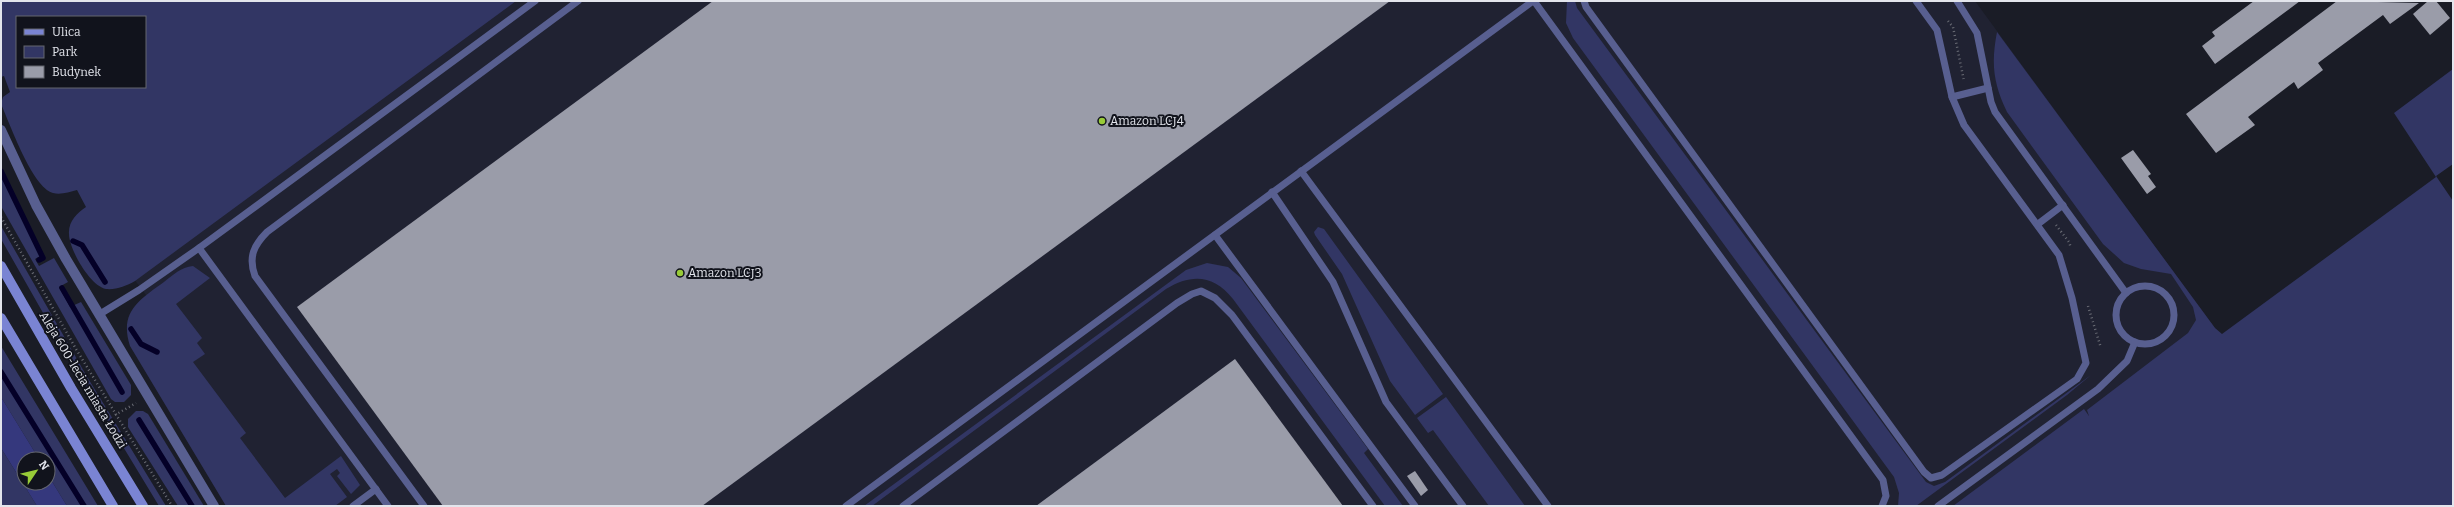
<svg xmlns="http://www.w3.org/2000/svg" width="2454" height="507" font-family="Bitter,serif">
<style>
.built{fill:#202232}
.green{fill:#323664;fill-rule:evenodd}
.forest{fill:#35387d}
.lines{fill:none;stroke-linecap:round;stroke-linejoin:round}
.stream{stroke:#040027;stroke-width:5.5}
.building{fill:#9a9ca9}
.path{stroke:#6a6c75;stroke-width:2.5;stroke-dasharray:1 3;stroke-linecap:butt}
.lane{stroke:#585f90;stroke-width:7}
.street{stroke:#585f90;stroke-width:10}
.secondary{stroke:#7a84d3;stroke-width:10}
.poi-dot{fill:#98cb38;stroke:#11131c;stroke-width:1.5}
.labels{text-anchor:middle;stroke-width:4;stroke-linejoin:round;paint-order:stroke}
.poi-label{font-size:12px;fill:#e3e5ec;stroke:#11131c;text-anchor:start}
.street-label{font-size:12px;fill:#e3e5ec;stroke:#11131c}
</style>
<rect width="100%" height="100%" fill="#1a1c26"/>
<path class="built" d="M482 1H1975L2215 328 1973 506H232L149 299 128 271Z"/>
<g class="green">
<path d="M1 1H516L135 281C126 286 116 290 106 289 90 286 69 249 69 234 68 222 77 213 86 207L77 190C69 192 61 195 53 193 32 187 10 124 1 104L3 97 10 92 4 76 1 77ZM17 17H145V87H17Z"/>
<path d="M1567 1H1575L1577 8 1926 482 1934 486 1945 482 2091 375 2067 395 1916 506H1898L1899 493 1894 477 1573 38 1566 23Z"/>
<path d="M1997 32 2215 328 2222 334 2436 177 2394 113 2453 69V164L2436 176 2453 201V506H1953L2084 409 2089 416 2087 410 2188 333 2196 320 2193 307 2171 274 2141 269 2124 263 2103 244 2007 112C1993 83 1991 63 1997 32Z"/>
<path d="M1 173 40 256 35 259 39 266 54 258 68 282 59 287 70 307 81 302 131 385V395L124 402H115L111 399 2 208Z"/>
<path d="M1 226 86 375 166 506H159L59 341 1 239Z"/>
<path d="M1318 227 1324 229 1443 394 1415 415 1390 381 1342 274 1315 235 1314 232Z"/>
<path d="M1207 263 1228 267 1241 278 1368 449 1364 453 1403 506H1385L1233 299C1214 275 1192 273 1166 289L872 506H864L1186 270Z"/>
<path d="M193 266 210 278 176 304 202 338 197 343 205 354 193 362 246 433 240 438 285 498 341 456 360 485 351 494 337 476 340 473 337 469 330 474 347 497 335 506H226L130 346C119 312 139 300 164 282 173 275 181 267 193 266Z"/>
<path d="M1 346 98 506H67L48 475V459H39L1 397Z"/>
<path d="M1446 397 1525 506H1489L1433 430 1428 433 1417 418Z"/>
<path d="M136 411H143L148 414 204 506H178L128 427V419Z"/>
<path d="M1 448 37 506H1Z"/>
</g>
<path class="forest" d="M1 397 39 459H24V483H48V475L67 506H37L1 448Z"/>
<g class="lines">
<g class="stream">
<path d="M1 171 43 258 39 260"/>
<path d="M73 241 82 245 105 282"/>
<path d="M62 288 122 392"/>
<path d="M131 329 141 344 157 352"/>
<path d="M1 372 84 506"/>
<path d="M139 420 192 506"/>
</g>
</g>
<g class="building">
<path d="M713 1H1390L702 506H443L297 307Z"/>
<path d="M2254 1H2300L2215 64 2202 46 2215 36 2212 32Z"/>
<path d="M2337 1 2419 3 2390 24 2383 15 2318 63 2323 70 2298 89 2294 82 2248 117 2255 125 2216 153 2186 114Z"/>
<path d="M2428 1H2436L2450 18 2430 35 2413 14Z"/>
<path d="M2133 150 2151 174 2148 176 2156 187 2147 194 2121 158Z"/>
<path d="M1235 359 1343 506H1036Z"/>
<path d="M1415 471 1428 490 1421 496 1407 476Z"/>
</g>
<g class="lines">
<g class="path">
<path d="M1948 21 1953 27 1964 81"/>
<path d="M1 217 76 349 172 506"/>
<path d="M2056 225 2069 242 2071 248"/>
<path d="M2088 306 2101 348"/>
<path d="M115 415 136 403"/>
</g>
<g class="lane">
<path d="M1534 1 1883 480 1886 496 1882 506"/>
<path d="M1584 1 1586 7 1924 472 1931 478 1942 475 2077 379 2086 363 2072 298 2059 255 1964 125 1952 97 1937 30 1916 1"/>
<path d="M1957 1 1977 33 1991 102 1995 112 2126 293"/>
<path d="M1952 97 1988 88"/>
<path d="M1301 171 1548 506"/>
<path d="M1272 192 1333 282 1386 402 1463 506"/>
<path d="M2038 224 2063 205"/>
<path d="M1215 235 1415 506"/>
<path d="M199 248 388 506"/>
<circle cx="2145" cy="315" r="29"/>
<path d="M100 314 139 290 199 248 535 1"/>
<path d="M353 506 376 489"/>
<path d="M424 506 255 276C248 257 254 245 267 232L578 1"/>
<path d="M846 506 1533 1"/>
<path d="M903 506 1177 303 1192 294 1201 291 1215 298 1232 315 1373 506"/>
<path d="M1938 506 2098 389 2127 361 2135 342"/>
</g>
<path class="street" d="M1 130 36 205 66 259 214 506"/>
<g class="secondary">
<path d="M1 266 71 388 143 506"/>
<path d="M1 318 113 506"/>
</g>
</g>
<g class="poi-dot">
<circle cx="1102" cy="121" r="4"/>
<circle cx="680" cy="273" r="4"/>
</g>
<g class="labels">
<g class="poi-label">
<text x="1110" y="125">Amazon LCJ4</text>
<text x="688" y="277">Amazon LCJ3</text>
</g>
<g class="street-label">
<text transform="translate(83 380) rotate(59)" y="4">Aleja 600-lecia miasta Łodzi</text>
</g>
</g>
<rect width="2454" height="507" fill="none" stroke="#e3e5ec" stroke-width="4"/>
<rect x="16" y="16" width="130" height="72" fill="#11131c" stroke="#65676f"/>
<rect x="24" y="29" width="20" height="6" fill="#7a84d3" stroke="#65676f"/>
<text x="52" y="36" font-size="12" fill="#e3e5ec">Ulica</text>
<rect x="24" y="46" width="20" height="12" fill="#323664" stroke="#65676f"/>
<text x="52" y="56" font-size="12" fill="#e3e5ec">Park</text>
<rect x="24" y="66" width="20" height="12" fill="#9a9ca9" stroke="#65676f"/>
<text x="52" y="76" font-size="12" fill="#e3e5ec">Budynek</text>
<g transform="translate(36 471) rotate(55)"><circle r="19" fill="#11131c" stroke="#65676f"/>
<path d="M0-3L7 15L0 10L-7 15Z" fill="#98cb38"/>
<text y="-6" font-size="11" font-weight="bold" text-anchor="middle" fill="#e3e5ec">N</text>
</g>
</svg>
